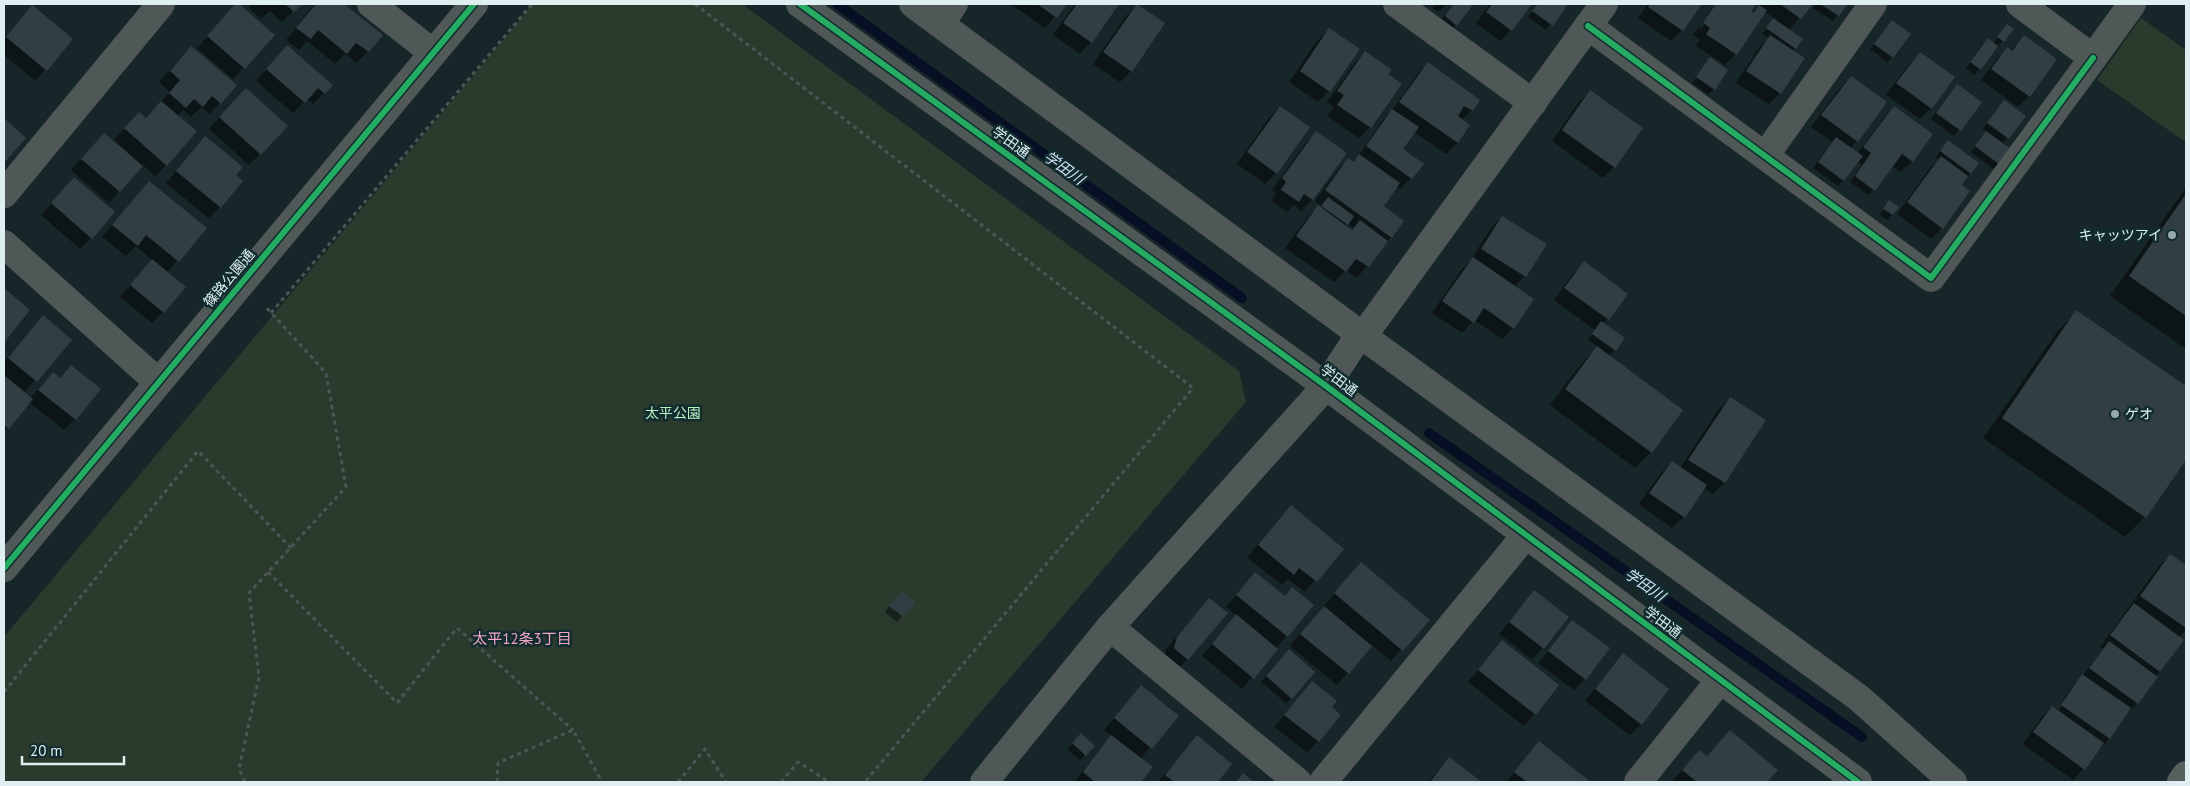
<svg xmlns="http://www.w3.org/2000/svg" width="2190" height="786" font-family="'PT Sans','Noto Sans JP',sans-serif">
<style>
.green{fill:#2a3b2e}
.shadow{fill:#0007;fill-rule:evenodd}
.lines{fill:none;stroke-linecap:round;stroke-linejoin:round}
.stream{stroke:#070f25;stroke-width:10}
.building{fill:#313e43}
.path{stroke:#4d5656;stroke-width:3;stroke-dasharray:4 4;stroke-linecap:butt}
.street{stroke:#505857;stroke-width:28}
.secondary{stroke:#505958;stroke-width:28}
.primary{stroke:#56615e;stroke-width:28}
.cycleway-casing{stroke:#102c2f;stroke-width:9}
.cycleway{stroke:#26ab63;stroke-width:6}
.poi-dot{fill:#99a8ab;stroke:#102c2f;stroke-width:2}
.labels{text-anchor:middle;stroke-width:5;stroke-linejoin:round;paint-order:stroke}
.street-label{font-size:14px;fill:#dfeef1;stroke:#102c2f}
.poi-label{font-size:14px;fill:#dfeef1;stroke:#102c2f;text-anchor:end}
.park-label{font-size:14px;fill:#bbf1c3;stroke:#102c2f}
.water-label{font-size:15px;font-style:italic;fill:#d4def5;stroke:#102c2f}
.neighbourhood-label{font-size:15px;fill:#f3a5c3;stroke:#102c2f}
</style>
<rect width="100%" height="100%" fill="#172628"/>
<g class="green">
<path d="M533 4H742L1239 371 1246 402 921 782H4V637Z"/>
<path d="M2141 18 2186 50V137L2184 141 2097 80Z"/>
</g>
<g class="shadow">
<path d="M236 4 273 35 233 79 197 48Z"/>
<path d="M252 4H300L282 22 270 11 261 19 249 8Z"/>
<path d="M315 4H342L381 36 357 63 345 54 335 64 307 41 299 50 286 40Z"/>
<path d="M1010 4H1066L1045 28Z"/>
<path d="M1075 4H1118L1091 42 1080 54 1053 35Z"/>
<path d="M1435 4H1447L1439 12 1432 8Z"/>
<path d="M1453 4H1467L1470 6 1451 30 1440 22Z"/>
<path d="M1490 4H1531L1511 30 1500 41 1476 23Z"/>
<path d="M1538 4H1567L1546 30 1528 17Z"/>
<path d="M1648 4H1700L1682 30 1671 41 1638 18Z"/>
<path d="M1714 4 1698 28 1701 29 1718 4H1749L1753 6 1750 12 1752 14 1759 7 1755 4H1811L1789 30 1796 48 1792 51 1780 93 1769 104 1736 83 1759 48 1768 38 1762 34 1775 19 1764 11 1736 54 1725 65 1696 46 1700 39 1693 35Z"/>
<path d="M1816 4H1846L1833 21 1813 8Z"/>
<path d="M2038 4H2051L2045 10Z"/>
<path d="M1137 5 1163 23 1131 71 1120 82 1093 64 1126 16Z"/>
<path d="M32 7 71 39 35 81 4 55V39Z"/>
<path d="M1892 21 1893 57 1887 62 1870 49Z"/>
<path d="M2007 26 2003 41 1997 46 1980 69 1974 75 1966 68 1982 45 1988 40 1993 43Z"/>
<path d="M1330 29 1329 91 1318 102 1289 82 1318 40Z"/>
<path d="M2024 37 2029 96 2018 107 1981 80 1996 60 2007 49 2010 51Z"/>
<path d="M191 47 220 103 209 114 201 107 191 117 183 110 177 116 166 165 155 176 143 165 109 203 71 170 104 134 126 154 128 152 114 140 128 125 145 119 170 92 159 82Z"/>
<path d="M1365 52 1387 75 1370 127 1359 138 1327 116 1334 107 1327 102 1354 64Z"/>
<path d="M1920 53 1931 108 1920 119 1886 95 1909 64Z"/>
<path d="M276 58 331 85 313 104 307 99 293 113 256 81Z"/>
<path d="M1710 59 1714 89 1708 94 1692 83Z"/>
<path d="M1428 64 1472 110 1462 120 1469 125 1457 143 1446 154 1414 132 1401 150 1411 178 1400 189 1396 186 1382 206 1391 237 1357 278 1346 270 1334 282 1285 248 1307 218 1318 207 1320 208 1321 206 1315 201 1337 171 1348 160 1352 163 1357 158 1382 121 1390 113 1417 75ZM1347 224 1353 228 1351 230 1345 226Z"/>
<path d="M1851 77 1857 141 1850 149 1857 154 1883 119 1894 108 1931 134 1912 161 1901 172 1892 166 1869 195 1850 182 1862 165 1857 162 1838 186 1813 168 1832 142 1811 127 1840 88Z"/>
<path d="M1590 91 1614 167 1603 178 1552 141 1579 102Z"/>
<path d="M1952 91 1980 102 1954 136 1931 119Z"/>
<path d="M235 100 260 154 249 165 209 129Z"/>
<path d="M1280 107 1276 173 1265 184 1237 164 1269 118Z"/>
<path d="M1999 107 2024 116 2002 144 1999 164 1994 169 1971 152 1987 132 1983 129Z"/>
<path d="M1316 133 1345 154 1312 200 1301 211 1294 205 1287 212 1271 201 1276 193 1272 190 1305 144Z"/>
<path d="M205 138 220 207 209 218 166 183Z"/>
<path d="M1943 147 1970 173 1960 185 1942 228 1931 239 1897 214 1930 168 1939 160 1936 157Z"/>
<path d="M149 183 205 228 166 273 163 312 152 323 120 297 152 260 136 246 126 256 102 237Z"/>
<path d="M2186 187V349L2110 296Z"/>
<path d="M63 190 91 238 80 249 41 215Z"/>
<path d="M1889 202 1897 207 1887 220 1879 214Z"/>
<path d="M1502 217 1525 276 1514 287 1513 328 1502 339 1474 320 1462 333 1432 313 1462 269 1470 261 1491 228Z"/>
<path d="M1584 263 1626 295 1603 324 1615 350 1608 357 1651 452 1635 468 1550 405 1581 364 1598 347 1588 340 1595 330 1554 300 1573 274Z"/>
<path d="M2076 312 2186 388V457L2145 517 2125 537 1983 438 2057 332Z"/>
<path d="M43 317 70 340 24 393 30 398 53 373 59 378 71 367 75 419 64 430 29 402 4 432V362Z"/>
<path d="M1730 398 1764 420 1724 483 1713 494 1704 488 1684 517 1672 528 1639 504 1661 473 1672 462 1680 468 1719 409Z"/>
<path d="M1291 507 1342 549 1305 592 1288 579 1282 585 1247 557Z"/>
<path d="M2170 555 2186 566V630L2179 637 2182 640 2137 703 2126 714 2110 738 2073 780 2023 744 2041 718 2052 707 2056 710 2103 649 2100 647 2159 566ZM2072 687H2075L2059 710 2057 709Z"/>
<path d="M1361 563 1428 620 1391 661 1372 645 1337 685 1290 646Z"/>
<path d="M1255 573 1284 597 1292 589 1312 605 1242 689 1202 656 1237 616 1226 607Z"/>
<path d="M1534 592 1543 648 1532 659 1499 634Z"/>
<path d="M896 598 902 616 897 622 885 612Z"/>
<path d="M1209 600 1188 659 1176 670 1164 659 1166 649Z"/>
<path d="M1573 622 1585 679 1574 690 1538 663Z"/>
<path d="M1502 642 1558 685 1524 726 1468 682Z"/>
<path d="M1623 655 1641 724 1630 735 1585 701Z"/>
<path d="M1283 656 1292 698 1286 703 1261 682Z"/>
<path d="M1312 683 1330 707 1318 741 1307 752 1274 727Z"/>
<path d="M1141 687 1177 716 1140 759 1151 768 1140 782H1074L1112 736 1104 730Z"/>
<path d="M1730 731 1776 770 1766 782 1672 781 1699 751 1706 757Z"/>
<path d="M1081 735 1093 746 1080 760 1067 749Z"/>
<path d="M1197 737 1231 764 1216 782H1158Z"/>
<path d="M1539 743 1586 780 1585 782H1506Z"/>
<path d="M1449 758 1480 782H1428Z"/>
</g>
<g class="lines">
<g class="stream">
<path d="M837 4 1242 298"/>
<path d="M1429 433 1862 737"/>
</g>
</g>
<g class="building">
<path d="M235 4H239L275 35 245 69 207 36Z"/>
<path d="M285 4H302L294 12Z"/>
<path d="M316 4H344L383 35 369 52 356 43 347 54 318 30 311 39 296 28Z"/>
<path d="M1037 4H1067L1057 18Z"/>
<path d="M1077 4H1119L1092 43 1063 23Z"/>
<path d="M1137 4 1165 23 1132 72 1103 52Z"/>
<path d="M1453 4H1469L1472 6 1457 26 1445 16Z"/>
<path d="M1492 4H1532L1512 31 1486 12Z"/>
<path d="M1538 4H1568L1553 26 1532 11Z"/>
<path d="M1650 4H1702L1683 31 1648 7Z"/>
<path d="M1716 4H1751L1755 6 1751 11 1754 13 1759 5 1767 10 1737 55 1706 34 1710 28 1703 23Z"/>
<path d="M1780 4H1813L1801 19Z"/>
<path d="M1820 4H1848L1839 16Z"/>
<path d="M32 5 73 39 47 71 6 37Z"/>
<path d="M1773 18 1803 39 1796 49 1766 28Z"/>
<path d="M1892 20 1911 34 1893 58 1874 44Z"/>
<path d="M2007 24 2014 29 2004 42 1997 37Z"/>
<path d="M1329 28 1360 49 1330 92 1300 71Z"/>
<path d="M1770 35 1805 58 1781 94 1746 71Z"/>
<path d="M2024 35 2057 59 2030 97 1991 69 2007 47 2012 51Z"/>
<path d="M1988 38 1998 46 1981 70 1970 62Z"/>
<path d="M287 45 333 85 325 94 318 88 305 103 266 69Z"/>
<path d="M191 46 237 85 221 104 212 96 203 107 194 99 186 108 169 93 180 80 170 71Z"/>
<path d="M1365 51 1392 70 1388 74 1402 84 1371 128 1337 105 1344 95 1337 91Z"/>
<path d="M1920 52 1955 77 1932 109 1896 83Z"/>
<path d="M1710 57 1728 70 1715 90 1696 77Z"/>
<path d="M1428 62 1480 100 1473 111 1464 106 1458 116 1470 125 1458 143 1399 102Z"/>
<path d="M1851 76 1887 102 1858 142 1821 115Z"/>
<path d="M1957 84 1982 102 1961 131 1936 113Z"/>
<path d="M246 88 288 126 261 155 219 117Z"/>
<path d="M1590 90 1643 128 1615 168 1562 130Z"/>
<path d="M2004 100 2026 116 2009 139 1987 123Z"/>
<path d="M161 101 197 131 167 166 124 128 139 112 146 118Z"/>
<path d="M1280 106 1310 127 1277 174 1247 152Z"/>
<path d="M1894 106 1933 134 1913 162 1902 154 1875 191 1855 176 1871 153 1863 147Z"/>
<path d="M1392 109 1419 127 1403 149 1424 164 1412 179 1366 146Z"/>
<path d="M4 118 26 138 4 163Z"/>
<path d="M1316 131 1347 153 1313 200 1304 194 1299 202 1281 190 1286 182 1282 178Z"/>
<path d="M1986 131 2011 149 2000 165 1975 146Z"/>
<path d="M104 133 143 166 120 192 81 159Z"/>
<path d="M205 136 243 167 236 175 243 181 221 208 176 171Z"/>
<path d="M1836 137 1863 156 1844 181 1818 162Z"/>
<path d="M1948 140 1979 163 1971 174 1940 151Z"/>
<path d="M1359 154 1400 183 1384 206 1404 221 1392 238 1325 190 1348 158 1354 162Z"/>
<path d="M1941 156 1968 176 1962 185 1970 191 1943 229 1907 202Z"/>
<path d="M74 177 115 212 92 239 51 203Z"/>
<path d="M149 181 207 228 179 262 146 235 138 246 112 225Z"/>
<path d="M2186 194V316L2129 276Z"/>
<path d="M1328 197 1354 216 1348 225 1321 206Z"/>
<path d="M1889 200 1899 207 1893 215 1883 209Z"/>
<path d="M1318 205 1352 230 1360 220 1388 241 1369 267 1356 259 1346 272 1296 236Z"/>
<path d="M1502 216 1547 244 1526 277 1481 249Z"/>
<path d="M1473 257 1534 299 1514 329 1484 308 1474 323 1442 301Z"/>
<path d="M152 259 186 287 164 313 130 285Z"/>
<path d="M1584 261 1628 294 1609 320 1564 288Z"/>
<path d="M4 288 30 310 4 343Z"/>
<path d="M2076 310 2186 386V460L2146 518 2002 418Z"/>
<path d="M43 315 72 340 37 382 8 358Z"/>
<path d="M1601 321 1625 338 1616 351 1592 334Z"/>
<path d="M1597 346 1683 410 1652 453 1565 389Z"/>
<path d="M71 365 101 389 76 420 38 390 53 372 60 378Z"/>
<path d="M4 375 33 399 9 429 4 425Z"/>
<path d="M1730 397 1766 420 1725 483 1688 460Z"/>
<path d="M1672 461 1707 485 1685 518 1649 493Z"/>
<path d="M1291 505 1344 549 1317 582 1299 568 1294 575 1258 545Z"/>
<path d="M2170 554 2186 565V628L2140 596Z"/>
<path d="M1361 562 1430 620 1403 651 1334 593Z"/>
<path d="M1255 572 1285 596 1292 587 1314 605 1288 637 1236 595Z"/>
<path d="M1534 590 1569 617 1544 649 1509 622Z"/>
<path d="M901 591 916 602 903 617 889 606Z"/>
<path d="M1209 598 1228 613 1188 660 1174 648 1177 637Z"/>
<path d="M2134 603 2184 640 2160 672 2110 635Z"/>
<path d="M1324 606 1372 646 1349 674 1300 634Z"/>
<path d="M1236 614 1278 649 1254 679 1212 644Z"/>
<path d="M1572 620 1610 648 1586 680 1548 651Z"/>
<path d="M1502 640 1559 685 1536 715 1478 670Z"/>
<path d="M2109 641 2158 677 2138 704 2089 668Z"/>
<path d="M1289 649 1315 672 1292 699 1266 676Z"/>
<path d="M1623 653 1669 689 1642 725 1595 689Z"/>
<path d="M2082 674 2131 708 2110 739 2061 705Z"/>
<path d="M1312 681 1337 701 1332 707 1341 715 1319 742 1284 715Z"/>
<path d="M1141 685 1179 716 1152 749 1114 718Z"/>
<path d="M2052 706 2104 743 2085 770 2033 732Z"/>
<path d="M1730 730 1778 770 1767 782H1697L1682 770 1699 750 1707 756Z"/>
<path d="M1081 733 1095 746 1086 756 1072 743Z"/>
<path d="M1111 735 1153 767 1141 782H1095L1083 772Z"/>
<path d="M1197 735 1232 764 1218 782H1174L1165 775Z"/>
<path d="M1539 741 1588 780 1586 782H1527L1514 772Z"/>
<path d="M1449 757 1482 782H1430Z"/>
<path d="M1243 773 1254 782H1236Z"/>
</g>
<g class="lines">
<g class="path">
<path d="M695 4 1193 388 865 782"/>
<path d="M271 313 532 4"/>
<path d="M268 572 397 703 457 628 573 730"/>
<path d="M4 692 198 451 291 548"/>
<path d="M245 782 239 769 259 677 249 593 346 487 326 373 265 306"/>
<path d="M497 782 498 763 573 730 602 782"/>
<path d="M678 782 705 749 726 782"/>
<path d="M781 782 798 762 829 782"/>
</g>
<g class="street">
<path d="M371 4 433 53"/>
<path d="M800 4 1326 386 1858 782"/>
<path d="M913 4 1360 334 1859 698 1953 782"/>
<path d="M1397 4 1533 103"/>
<path d="M2020 4 2093 58 2132 4"/>
<path d="M940 24 954 4"/>
<path d="M1588 26 1931 278 2093 58"/>
<path d="M1765 156 1873 4"/>
<path d="M4 194 161 4"/>
<path d="M4 244 158 382"/>
<path d="M1363 336 1604 4"/>
<path d="M1110 627 1298 782"/>
<path d="M984 782 1110 627 1326 386 1360 334"/>
<path d="M1323 782 1525 536"/>
<path d="M1638 782 1720 680"/>
</g>
<path class="secondary" d="M4 568 474 4"/>
<path class="primary" d="M2181 782 2186 775"/>
<g class="cycleway-casing">
<g id="cycleway">
<path d="M800 4 1326 386 1858 782"/>
<path d="M1588 26 1931 278 2093 58"/>
<path d="M4 568 474 4"/>
</g>
</g>
<use href="#cycleway" class="cycleway"/>
</g>
<g class="poi-dot">
<circle cx="2172" cy="235" r="5"/>
<circle cx="2115" cy="414" r="5"/>
</g>
<g class="labels">
<g class="street-label">
<text transform="translate(1011 142) rotate(36)" y="5">学田通</text>
<text transform="translate(229 278) rotate(-50)" y="5">篠路公園通</text>
<text transform="translate(1339 380) rotate(37)" y="5">学田通</text>
<text transform="translate(1663 622) rotate(37)" y="5">学田通</text>
</g>
<g class="poi-label">
<text x="2162" y="240">キャッツアイ</text>
<text x="2125" y="419" text-anchor="start">ゲオ</text>
</g>
<g class="park-label">
<text x="673" y="418">太平公園</text>
</g>
<g class="water-label">
<text transform="translate(1064 168) rotate(36)" y="5">学田川</text>
<text transform="translate(1645 585) rotate(35)" y="5">学田川</text>
</g>
<g class="neighbourhood-label">
<text x="522" y="644">太平12条3丁目</text>
</g>
</g>
<rect width="2190" height="786" fill="none" stroke="#dfeef1" stroke-width="10"/>
<path d="M22 756v8h102v-8" fill="none" stroke="#dfeef1" stroke-width="2.5"/>
<text x="30" y="756" font-size="15" fill="#dfeef1" stroke="#102c2f" stroke-width="4" paint-order="stroke">20 m</text>
</svg>
